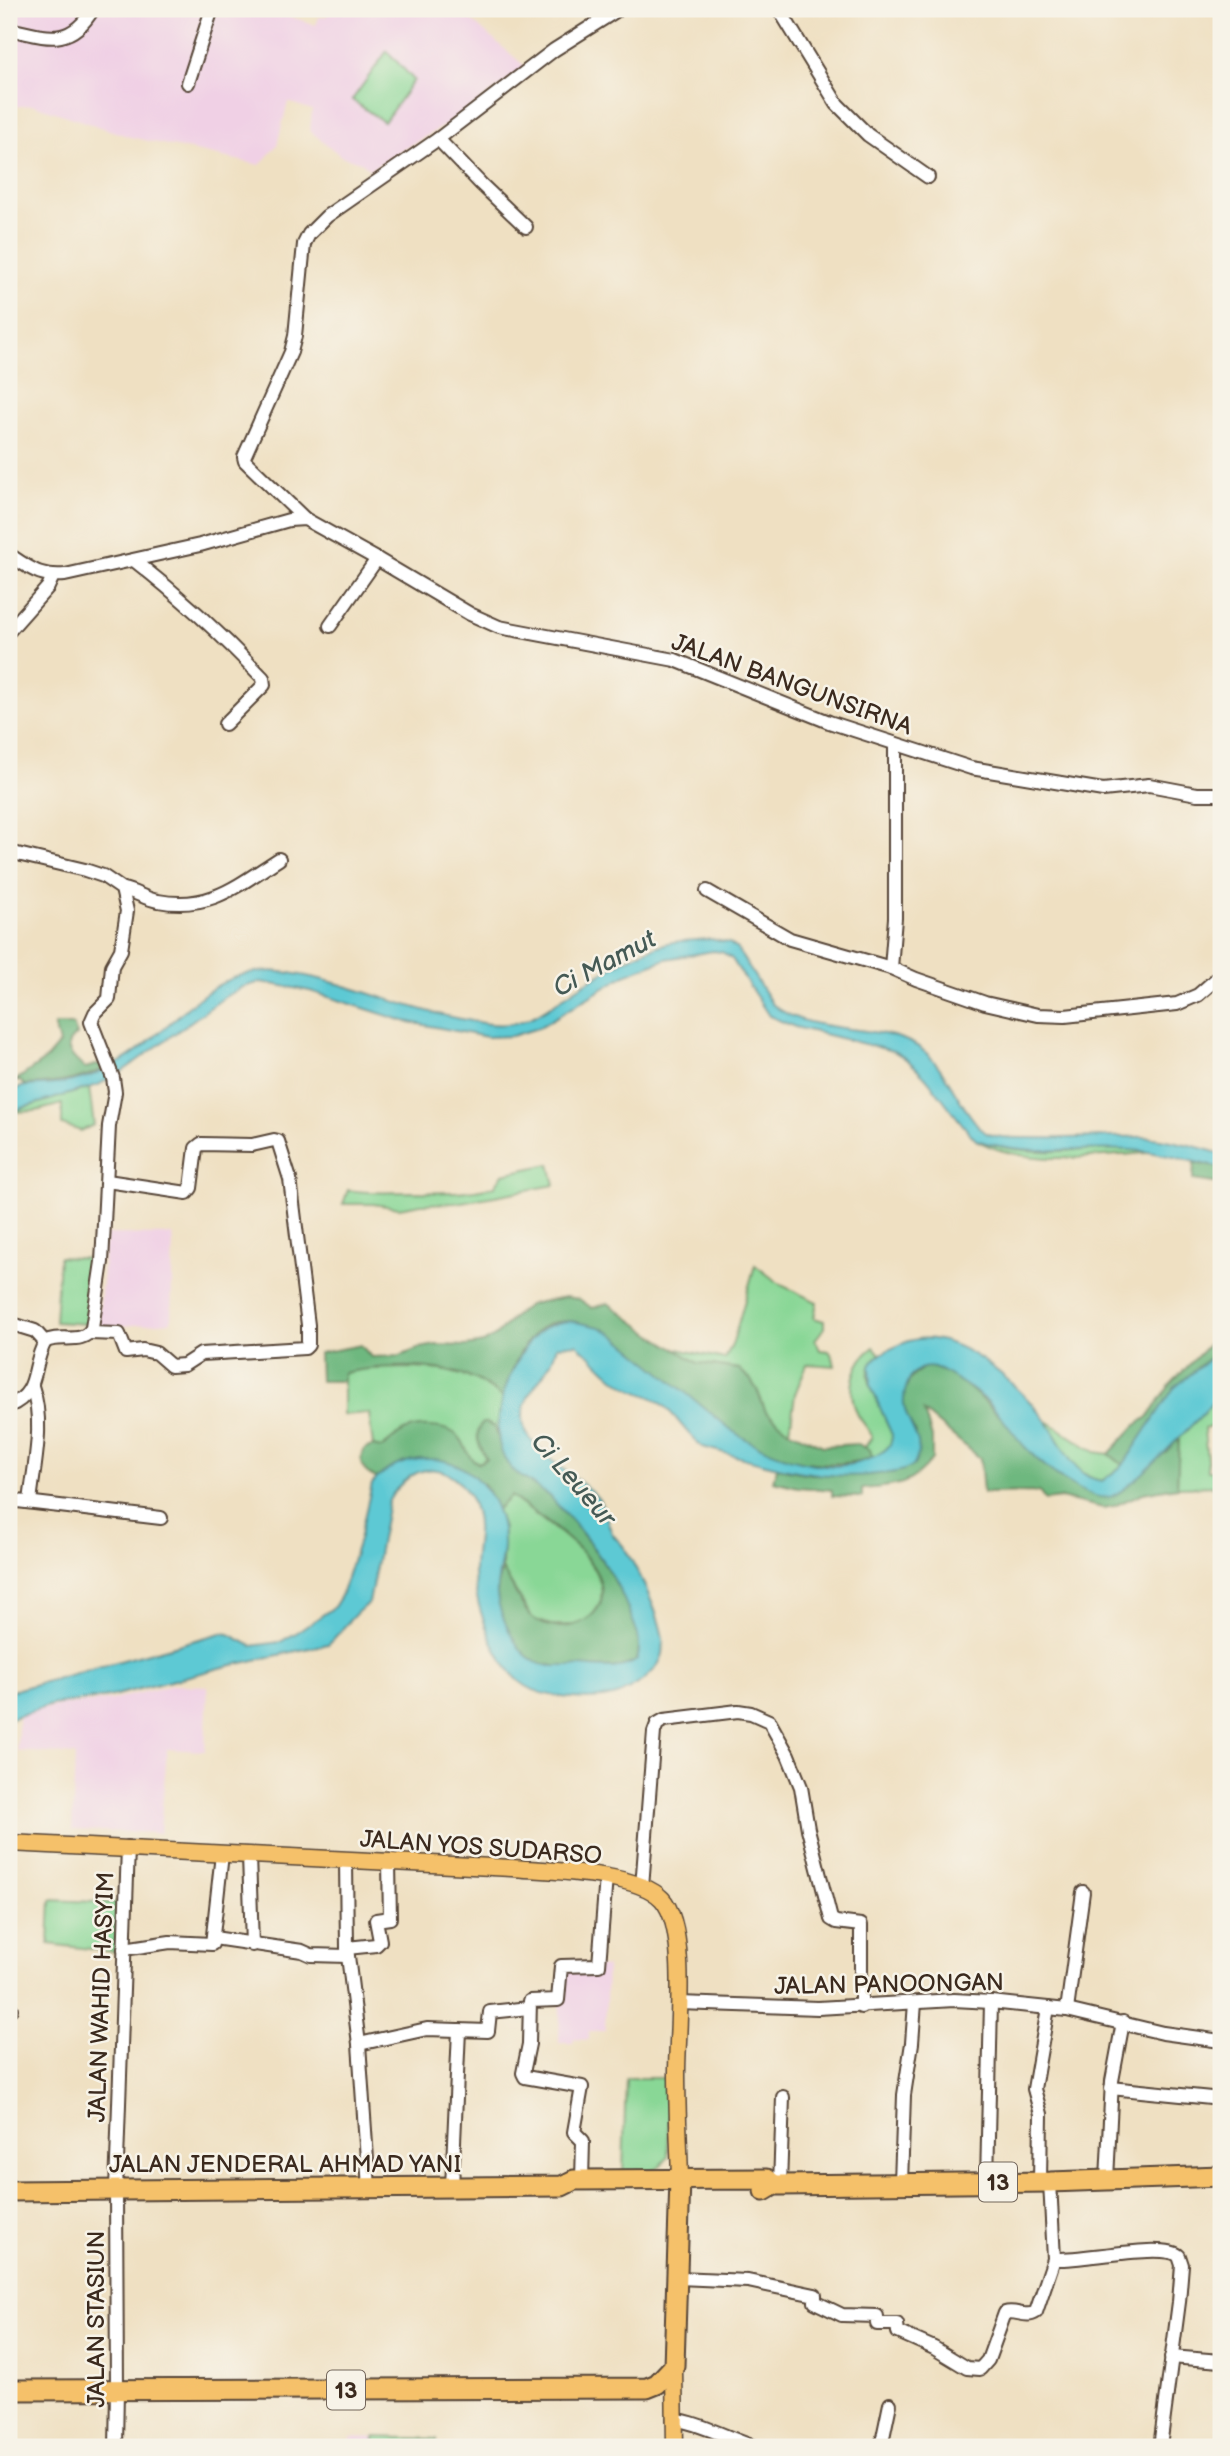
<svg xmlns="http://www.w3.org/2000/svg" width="1230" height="2456" font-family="'Balsamiq Sans',sans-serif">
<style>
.built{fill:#f0d0e5}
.green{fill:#89d796;stroke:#62805a;stroke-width:2}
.forest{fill:#6eb87f;stroke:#54714e;stroke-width:2}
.water{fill:#5dc9d4;stroke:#4c7a79;stroke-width:2}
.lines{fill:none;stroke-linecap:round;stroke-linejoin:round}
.minor-casing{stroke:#564537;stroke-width:16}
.major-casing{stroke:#564537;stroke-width:19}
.highway-casing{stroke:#564537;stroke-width:23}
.minor{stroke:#fff;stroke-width:12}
.major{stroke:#f5c16b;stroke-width:16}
.highway{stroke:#f5c16b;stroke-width:19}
.labels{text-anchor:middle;stroke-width:5;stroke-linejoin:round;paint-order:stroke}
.shield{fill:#f7f3e8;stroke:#73665b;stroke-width:2}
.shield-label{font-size:23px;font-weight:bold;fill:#3b2a1e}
.street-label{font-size:24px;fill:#3b2a1e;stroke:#f7f3e8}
.water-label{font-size:26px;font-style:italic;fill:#455a55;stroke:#f7f3e8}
</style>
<rect width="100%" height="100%" fill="#f7f3e8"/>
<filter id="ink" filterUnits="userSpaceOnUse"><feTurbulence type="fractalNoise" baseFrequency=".0143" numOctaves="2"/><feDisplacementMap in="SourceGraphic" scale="14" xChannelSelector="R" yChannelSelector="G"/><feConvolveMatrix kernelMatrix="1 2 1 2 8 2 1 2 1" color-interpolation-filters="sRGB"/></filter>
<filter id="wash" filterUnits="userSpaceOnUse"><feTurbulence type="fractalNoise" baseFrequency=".00686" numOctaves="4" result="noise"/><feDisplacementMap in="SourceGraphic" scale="28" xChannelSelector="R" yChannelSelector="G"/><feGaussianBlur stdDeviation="1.57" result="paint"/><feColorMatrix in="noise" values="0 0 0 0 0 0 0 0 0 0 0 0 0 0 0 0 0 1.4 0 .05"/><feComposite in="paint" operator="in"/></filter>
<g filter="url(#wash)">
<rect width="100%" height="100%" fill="#efe0c2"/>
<g class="built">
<path d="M9 9H287L286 15 316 25 319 17H325L333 9H458L527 68 445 125 369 170 363 163 341 156 310 131 312 110 288 102 277 145 260 165 130 137 34 105 9 107Z"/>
<path d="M106 1234 173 1235 171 1322 98 1328Z"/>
<path d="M173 1685 208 1686 205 1751 167 1749 160 1833 72 1830 75 1755 17 1751 19 1716 55 1706 111 1700Z"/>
<path d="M593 1966 607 1967 605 2031H589V2040L574 2039 573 2043H559L561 1968Z"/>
<path d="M351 2437 437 2439V2447H351Z"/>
</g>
<g class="green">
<path d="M387 51 414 80 384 122 352 100Z"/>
<path d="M89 1088 94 1125 81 1131 62 1125V1104L36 1111 9 1112Z"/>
<path d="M976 1140C1000 1148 1030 1152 1056 1151 1086 1150 1120 1144 1148 1153 1093 1156 1026 1168 976 1140Z"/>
<path d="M550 1164 555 1185 456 1203 421 1204 399 1208 373 1204H343L348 1190C370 1194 391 1192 413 1192 443 1193 466 1193 495 1186L503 1174Z"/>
<path d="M59 1257 92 1259 88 1324 55 1322Z"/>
<path d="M755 1265 781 1285 817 1302 814 1318 824 1321V1328L815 1340 820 1350 829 1351 833 1357 835 1366 807 1364 795 1394 790 1431 766 1413 757 1389 739 1369 698 1363 673 1348 725 1359 733 1342Z"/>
<path d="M874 1347 880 1354C847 1380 897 1412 892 1440 891 1450 880 1454 872 1458L870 1450 865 1447 872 1437C869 1428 861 1422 857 1413 846 1390 854 1361 874 1347Z"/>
<path d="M413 1368 442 1370 473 1378 503 1397 498 1434 495 1427 486 1460 478 1463C468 1458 465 1451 462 1441L403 1431 381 1448 373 1446 369 1413 343 1415V1373L365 1369Z"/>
<path d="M1221 1389V1424L1204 1429 1208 1470H1221V1486L1177 1487 1179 1438 1205 1411Z"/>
<path d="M1047 1421 1095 1452 1109 1454 1123 1465 1102 1481C1074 1477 1060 1443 1047 1421Z"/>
<path d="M511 1496 561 1534 581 1551 595 1571 602 1586 601 1600 592 1617 578 1625H551L533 1619 502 1569 503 1529 497 1509Z"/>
<path d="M51 1900 117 1903 115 1952 49 1944Z"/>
<path d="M626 2078H670L668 2157C655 2175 644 2171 623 2171Z"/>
<path d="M375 2437 437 2439V2447H375Z"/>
</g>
<g class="forest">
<path d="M54 1025H73L77 1035C59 1045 73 1059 85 1068L104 1063 106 1068C79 1081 54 1084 24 1085L20 1081H15L46 1059 59 1044Z"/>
<path d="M1194 1163 1221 1168V1184L1193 1180Z"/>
<path d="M565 1297 579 1299 592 1308 608 1303 651 1334 698 1363 739 1369 750 1379 757 1390 766 1412 790 1431 823 1446 858 1444 870 1450 872 1458C842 1466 813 1466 783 1457 750 1447 723 1424 695 1406 654 1378 612 1349 571 1321 564 1322 556 1321 549 1324 522 1336 511 1372 503 1397 493 1391 482 1381 470 1377 431 1363 383 1365 343 1373V1381H320L319 1353 361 1345 371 1357 400 1356 420 1348 436 1345 466 1346 483 1343 496 1335 520 1311 531 1304Z"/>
<path d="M1221 1336V1349L1198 1367 1123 1465 1109 1454 1135 1426 1148 1417 1170 1385 1211 1342Z"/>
<path d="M927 1366C963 1375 985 1403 1010 1426 1035 1448 1060 1470 1085 1492L1164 1454 1179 1438 1177 1487 1143 1493 1114 1506 1103 1508 1061 1498 1045 1500 1039 1492 983 1493 980 1458 924 1412 932 1437V1459C911 1487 895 1486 862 1489V1497L832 1496V1490L798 1487 773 1481 777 1468 811 1474 871 1475 916 1433C912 1426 907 1420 905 1413 898 1394 910 1373 927 1366Z"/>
<path d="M482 1423H487L495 1427C498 1435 499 1445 503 1452 517 1475 533 1481 550 1497 580 1526 651 1617 637 1660 622 1670 602 1668 585 1667 568 1666 553 1668 537 1662 516 1654 499 1617 497 1595 497 1587 500 1577 502 1569 511 1581 522 1610 533 1618 557 1638 610 1622 601 1585 593 1549 539 1517 511 1496L497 1509 484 1484 420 1459 402 1463 376 1478C362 1472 356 1461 366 1448L373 1446 381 1448C389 1443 396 1435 404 1431 420 1424 453 1425 462 1441 468 1451 467 1457 478 1463L486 1459C480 1448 473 1435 482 1423Z"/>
</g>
<g class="water">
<path d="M710 939 729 943 737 949 772 1004C808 1034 863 1024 905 1040 938 1052 950 1088 970 1115 975 1122 980 1130 988 1134 1001 1139 1017 1138 1030 1138 1068 1139 1106 1136 1143 1137 1170 1139 1196 1146 1221 1154V1168C1192 1162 1161 1152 1131 1150 1079 1147 1026 1157 976 1140 950 1113 925 1066 893 1051L795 1027 769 1016 732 959 722 952 713 951 666 959 627 974 538 1028 512 1036 487 1037 404 1021 310 991 261 982 243 987 226 996 123 1071 98 1085 9 1112V1092C24 1083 38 1086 55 1084 77 1082 101 1073 120 1062 176 1030 208 964 281 972 343 979 400 1008 461 1019 476 1022 492 1026 508 1024 536 1021 559 999 582 985 608 969 638 951 668 943 682 940 696 940 710 939Z"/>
<path d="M571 1321 600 1327 616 1336 734 1432C771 1456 835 1480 877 1455 886 1450 892 1446 892 1435L871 1387 870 1366C877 1353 891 1349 904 1343 952 1321 1020 1386 1046 1421 1062 1442 1072 1478 1102 1481L1123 1465 1174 1388 1221 1349C1221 1361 1223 1374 1221 1386 1219 1401 1189 1427 1178 1439 1165 1452 1126 1493 1110 1497 1099 1499 1088 1494 1079 1489 1059 1478 1040 1464 1025 1447 1012 1433 1002 1416 988 1402 976 1391 963 1383 949 1375 940 1370 930 1364 920 1369 912 1373 910 1378 907 1385 893 1421 931 1432 914 1465 903 1472 891 1473 878 1474 818 1482 761 1463 703 1447 687 1436 677 1416 661 1403 652 1395 637 1393 627 1387 613 1379 604 1369 593 1358 588 1353 582 1351 577 1344L557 1346C555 1352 553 1360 549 1366 538 1384 521 1399 523 1421 525 1449 576 1475 595 1495 605 1505 606 1520 612 1533 615 1539 622 1543 625 1549 638 1571 671 1633 662 1657 655 1677 623 1696 603 1698 581 1700 545 1698 526 1686 497 1668 475 1606 474 1574 473 1553 481 1532 475 1511 460 1459 413 1456 388 1502L369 1603C351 1614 343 1631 328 1644L224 1667 108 1697 51 1705 9 1719V1692L15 1690 221 1633 229 1634 252 1646 280 1642 301 1630 334 1607 341 1596 359 1540 372 1484C385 1467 409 1458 429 1459 476 1460 505 1504 503 1547 502 1563 496 1580 497 1595 499 1613 514 1646 528 1657 540 1668 559 1666 574 1666 595 1666 619 1673 637 1660 643 1641 635 1626 628 1609 612 1567 582 1531 552 1499 541 1488 525 1481 513 1470 486 1444 501 1392 516 1364 529 1337 541 1323 571 1321Z"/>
</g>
</g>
<g filter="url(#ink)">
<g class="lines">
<g class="minor-casing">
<g id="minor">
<path d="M779 9 837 104 868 135 928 177"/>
<path d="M9 29C46 37 70 48 93 9"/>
<path d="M188 83 212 9"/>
<path d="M438 139 481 184 526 227"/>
<path d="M305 519 245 461 244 457 291 352 295 336 304 244 309 234 327 216 438 139 554 50 619 9"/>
<path d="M9 555C31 568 38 577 65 575L200 545 289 520 305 519 377 559 470 614 499 627 675 660 829 722 971 768 1103 790 1149 785 1197 794H1221"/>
<path d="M135 561C181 597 223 636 263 678L264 685 225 724"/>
<path d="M330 626 377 559"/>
<path d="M9 631 48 587 53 576"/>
<path d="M9 852 85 870 103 876 122 889 127 911 121 950 112 966 109 999 95 1013 91 1022 113 1078 115 1092 109 1126 102 1262 92 1328C83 1346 59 1333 45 1342 31 1366 41 1393 9 1406"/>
<path d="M122 889C135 891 145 899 158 901 210 911 238 885 279 859"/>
<path d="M707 891 790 939 891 968 916 979 985 1003 1038 1015 1065 1016 1177 1004 1198 995 1221 975"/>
<path d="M891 968 895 918V744"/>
<path d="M9 1323 35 1331 45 1342"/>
<path d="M90 1333 119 1334 126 1352 143 1350 156 1353 171 1366 184 1365 201 1354 305 1348 308 1345V1325L290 1179 278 1141 274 1140 252 1145 201 1144 196 1148 191 1188 187 1193 107 1181"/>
<path d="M9 1500 161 1518"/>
<path d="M30 1502C34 1464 45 1423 32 1386"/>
<path d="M249 1856 252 1945"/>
<path d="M346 1861 347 1948 359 2044 369 2188"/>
<path d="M642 1887 654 1732 657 1724 664 1720 738 1711 751 1713 769 1721 788 1755 801 1787 808 1829 831 1919 836 1922 861 1925V2007"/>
<path d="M214 1938 302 1951 311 1955 347 1956"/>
<path d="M347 1948 376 1945 380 1941 376 1920 390 1918 389 1863"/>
<path d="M124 1949 170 1942 212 1944 222 1854"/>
<path d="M679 2003 818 2008 954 2000 991 2002 1067 2010 1163 2033 1221 2041"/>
<path d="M9 2009H11"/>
<path d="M1067 2010 1083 1892"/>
<path d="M359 2044 427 2029 488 2031 490 2012 529 2008"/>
<path d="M1111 2088 1221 2099"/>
<path d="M1107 2179 1112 2081 1123 2022"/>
<path d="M582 2180 583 2141 574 2132 582 2087 525 2077 523 2073 529 2044 530 2001 558 2000 561 1966 599 1965 606 1877"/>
<path d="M987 2182 991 2002"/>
<path d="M1040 2182 1041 2114 1034 2089 1048 2008"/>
<path d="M1050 2182 1054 2259C1080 2261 1164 2242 1179 2256L1182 2265 1179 2302 1160 2447"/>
<path d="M901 2183 904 2095 912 2043 915 2003"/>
<path d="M780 2185 783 2097"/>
<path d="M452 2187 459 2030"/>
<path d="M678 2278 748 2281 815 2295V2302L842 2315 877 2316V2324H897L898 2332 934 2348 967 2368 980 2369 988 2360 1005 2313C1015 2309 1026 2319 1036 2312L1054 2259"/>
<path d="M1171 2357 1221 2361"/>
<path d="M673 2419C698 2422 730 2439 755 2447"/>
<path d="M116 2447 117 2390 116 2190 128 1847"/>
<path d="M881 2447 890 2404"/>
</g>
</g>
<g class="major-casing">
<g id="major">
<path d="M9 1843 512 1868C548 1871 637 1872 662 1899 689 1928 677 2032 677 2072 677 2108 679 2143 680 2179"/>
<path d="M674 2366 675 2447"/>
</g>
</g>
<g class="highway-casing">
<g id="highway">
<path d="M9 2191 562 2186 574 2180 767 2179 774 2185"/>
<path d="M764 2191 774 2185H780L1050 2182 1221 2176"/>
<path d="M9 2390 647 2388 657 2384 674 2366 680 2179"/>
</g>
</g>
<use href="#minor" class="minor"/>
<use href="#major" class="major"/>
<use href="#highway" class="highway"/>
</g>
</g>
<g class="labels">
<g class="shield">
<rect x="979" y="2162.5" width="38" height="39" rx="5"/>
<rect x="327" y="2370.5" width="38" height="39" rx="5"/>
</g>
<g class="shield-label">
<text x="998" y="2190">13</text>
<text x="346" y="2398">13</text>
</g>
<g class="street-label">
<text transform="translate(792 684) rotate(20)" y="8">JALAN BANGUNSIRNA</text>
<text transform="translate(481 1847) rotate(4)" y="8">JALAN YOS SUDARSO</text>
<text transform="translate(889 1984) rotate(-1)" y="8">JALAN PANOONGAN</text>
<text transform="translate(101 1997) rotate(-88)" y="8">JALAN WAHID HASYIM</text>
<text x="285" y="2172">JALAN JENDERAL AHMAD YANI</text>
<text transform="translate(96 2319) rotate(-90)" y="8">JALAN STASIUN</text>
</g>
<g class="water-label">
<text transform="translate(604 963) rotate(-28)" y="9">Ci Mamut</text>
<text transform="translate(574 1479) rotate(49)" y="9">Ci Leueur</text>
</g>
</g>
<rect width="1230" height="2456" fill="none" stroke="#f7f3e8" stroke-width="35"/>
</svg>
